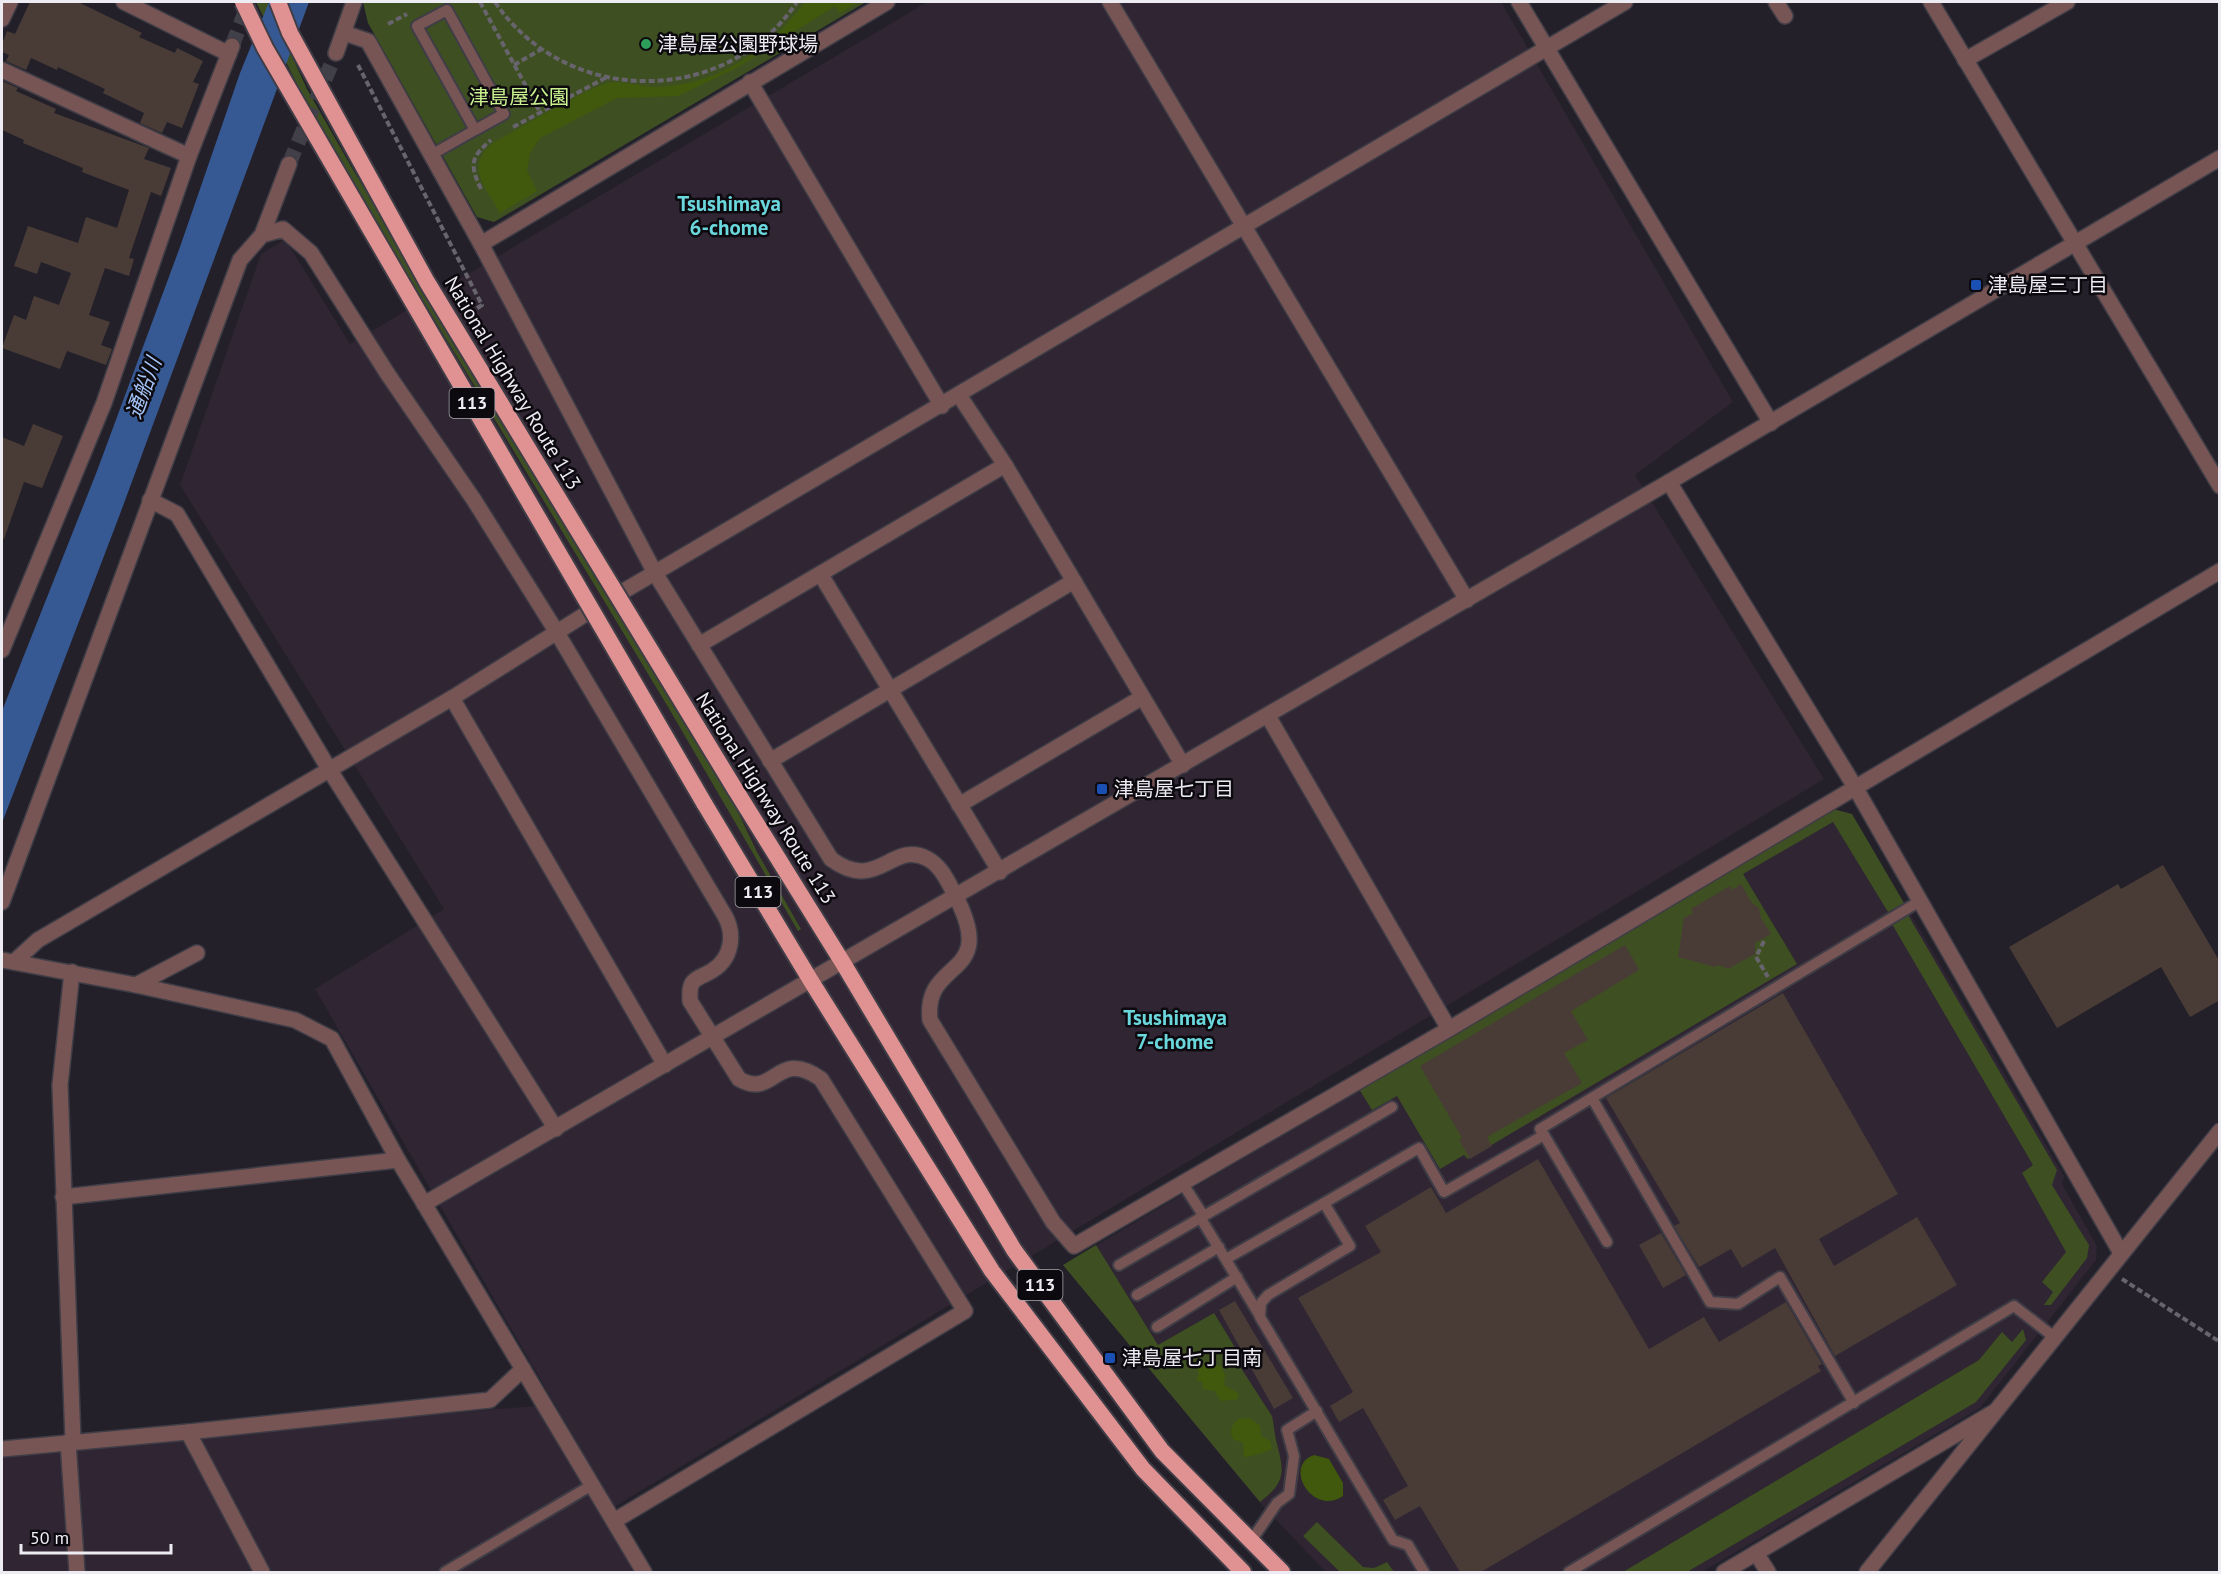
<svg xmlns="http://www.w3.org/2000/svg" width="2221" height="1574" font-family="'PT Sans','Noto Sans JP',sans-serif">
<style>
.industrial{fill:#2f2533}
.green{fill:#3e5021}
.forest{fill:#40590c}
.water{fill:#365993}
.building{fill:#493c37}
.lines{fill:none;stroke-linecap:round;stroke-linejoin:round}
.minor-tunnel{stroke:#413f48;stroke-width:15;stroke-dasharray:15 8;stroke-linecap:butt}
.service-casing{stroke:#3f3d46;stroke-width:14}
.minor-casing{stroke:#3f3d46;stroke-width:18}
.tertiary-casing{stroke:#3f3d46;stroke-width:18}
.trunk-casing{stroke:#3f3d46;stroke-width:20}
.path{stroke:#67646d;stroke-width:4;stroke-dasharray:6 3;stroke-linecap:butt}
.service{stroke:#785555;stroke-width:10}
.minor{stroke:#785555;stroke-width:15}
.tertiary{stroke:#785555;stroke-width:15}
.trunk{stroke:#e09292;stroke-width:16}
.trunk-bridge-casing{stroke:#3f3d46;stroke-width:20;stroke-linecap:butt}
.trunk-bridge{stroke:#e09292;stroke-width:16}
.leisure-dot{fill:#2e9e5b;stroke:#0c0a0f;stroke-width:2}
.transit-dot{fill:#1a4fb4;stroke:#0c0a0f;stroke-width:2}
.labels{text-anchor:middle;stroke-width:5;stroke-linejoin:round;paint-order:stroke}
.shield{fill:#0c0a0f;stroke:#aaa8af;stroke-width:1.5}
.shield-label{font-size:18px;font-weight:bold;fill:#eeecf3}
.poi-label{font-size:20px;fill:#eeecf3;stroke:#0c0a0f;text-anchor:start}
.park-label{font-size:20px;fill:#caf28f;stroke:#0c0a0f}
.street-label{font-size:20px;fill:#eeecf3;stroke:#0c0a0f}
.neighbourhood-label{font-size:21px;font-weight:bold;fill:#6ad7dd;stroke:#0c0a0f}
.water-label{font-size:21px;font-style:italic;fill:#a4c3f6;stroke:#0c0a0f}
</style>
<rect width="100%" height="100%" fill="#23202a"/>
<g class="industrial">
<path d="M927 2H1501L1733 402 1635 475 1824 779 614 1507 315 989 444 909 180 485 261 254 285 239 350 344Z"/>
<path d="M1833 809 1852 814 2064 1176 2062 1184 2097 1246 2096 1260 1980 1408 1702 1572H1326L1262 1505 1063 1265Z"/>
<path d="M535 1406 634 1572H2V1451Z"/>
</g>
<g class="green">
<path d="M256 2H267L307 89 352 168 725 785 757 852 801 929 798 931 671 712 357 191 309 108Z"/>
<path d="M363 2H866L494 222 477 217 368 23Z"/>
<path d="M1833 809 1852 814 1904 903 1888 912 1833 822 1743 874 1797 964 1468 1159 1464 1155 1440 1169 1397 1096 1372 1110 1359 1089Z"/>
<path d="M1908 915 2057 1170 2052 1185 2089 1245 2087 1258 2051 1305H2044L2053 1292 2042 1282 2066 1252 2022 1173 2033 1165 1892 924Z"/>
<path d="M1096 1245 1158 1345 1214 1313 1239 1354V1365L1272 1416C1274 1424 1274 1432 1276 1440 1284 1471 1287 1481 1260 1502L1063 1265Z"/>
<path d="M2023 1329 2026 1340 1976 1402 1687 1572H1623L1979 1360 2002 1332 2012 1342Z"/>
<path d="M1317 1522 1363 1567 1374 1568 1387 1562 1394 1572H1340L1303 1536Z"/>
</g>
<g class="forest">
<path d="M805 2H859L840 13 835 6 738 67 678 96 617 98 540 138 530 153 527 171 537 191 500 213C485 186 464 167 494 142 530 123 566 99 604 84 617 79 640 87 654 87 717 86 768 51 805 2Z"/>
<path d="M1208 1364 1221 1366 1225 1375 1224 1385 1238 1393V1399L1221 1401 1215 1391 1203 1389 1202 1382 1196 1380 1199 1375 1197 1369Z"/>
<path d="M1241 1418 1251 1419 1260 1426 1261 1436 1270 1441 1272 1449C1269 1451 1246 1458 1244 1457L1243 1442 1234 1440C1228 1432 1232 1422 1241 1418Z"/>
<path d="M1314 1455 1329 1459 1343 1483V1496C1313 1517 1282 1466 1314 1455Z"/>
</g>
<path class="water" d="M269 2H309L120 514 2 823V711L97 471 180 247 240 73Z"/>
<g class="building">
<path d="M30 2H78L142 33 139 37 175 53 177 48 203 61 193 82 199 84 182 128 167 122 162 133 140 123 144 113 103 93 105 89 58 67 57 70 31 58 26 70 6 61 9 55 2 52V44L7 31 15 34Z"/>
<path d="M2 81 18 88 16 91 56 109 54 113 149 148 144 159 171 168 161 196 151 192 129 258 134 259 129 276 105 268 89 315 110 322 101 345 112 349 106 365 67 351 60 369 2 348 14 315 26 320 34 296 59 305 71 273 41 262 37 274 14 266 28 226 78 243 86 217 117 228 129 190 82 172 83 168 23 143 24 140 2 130Z"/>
<path d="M33 424 63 436 42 488 24 482 4 539 2 538V437L24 446Z"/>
<path d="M2163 865 2220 962V1000L2190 1017 2161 967 2057 1028 2009 947 2118 884 2121 889Z"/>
<path d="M1741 884 1752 903 1759 908 1761 918 1771 934 1755 943V954L1728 969 1719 965 1715 967 1678 957 1684 918 1693 913 1691 909 1730 886 1732 890Z"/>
<path d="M1625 945 1639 970 1571 1011 1588 1040 1564 1053 1582 1083 1487 1137 1492 1146 1470 1159 1459 1140 1462 1138 1420 1066Z"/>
<path d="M1783 993 1898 1194 1819 1239 1834 1266 1917 1217 1957 1285 1835 1356 1775 1248 1742 1268 1731 1249 1699 1267 1674 1226 1680 1223 1606 1098Z"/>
<path d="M1538 1159 1649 1349 1704 1317 1719 1342 1786 1302 1822 1364 1818 1366 1821 1371 1481 1572H1460L1420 1506 1395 1520 1383 1500 1408 1486 1363 1408 1339 1422 1330 1406 1353 1392 1298 1298 1381 1252 1365 1226 1431 1187 1446 1213Z"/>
<path d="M1661 1233 1686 1275 1663 1288 1639 1245Z"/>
<path d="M1235 1301 1293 1398 1274 1409 1219 1310Z"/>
</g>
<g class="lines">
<g class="minor-tunnel">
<path d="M232 46 249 2"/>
<path d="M289 164 336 53"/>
</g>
<g class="service-casing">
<g id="service">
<path d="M431 155 475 130 417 26 447 10 504 114 475 130"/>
<path d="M1592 1098 1710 1302 1738 1304 1780 1277 1854 1403"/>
<path d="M1544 1135 1607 1242"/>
<path d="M1183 1184 1203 1215"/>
<path d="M1200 1217 1260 1316"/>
<path d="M1226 1259 1324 1203"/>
<path d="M1119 1265 1392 1107"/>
<path d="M1137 1295 1219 1247"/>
<path d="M1157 1327 1237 1277"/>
<path d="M1251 1541 1277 1503 1289 1494 1294 1456 1287 1430 1317 1411"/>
<path d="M445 1572 592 1485"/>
<path d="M1424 1572 1408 1545 1393 1540 1260 1317 1261 1303 1268 1295 1350 1246 1324 1203 1419 1148 1444 1192 1544 1135 1540 1129 1920 901"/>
<path d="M1569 1572 2014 1306 2054 1337"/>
</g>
</g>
<g class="minor-casing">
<g id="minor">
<path d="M124 2 229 54"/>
<path d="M1110 2 1467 600"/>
<path d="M1519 2 1771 423"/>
<path d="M1776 2 1785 16"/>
<path d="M1931 2 2220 486"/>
<path d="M2 19 10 2"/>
<path d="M344 33 368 41 481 244 655 573 831 859C878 894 892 839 928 859 942 867 948 882 955 895 1000 981 923 956 930 1020L1053 1222 1074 1246 1449 1029 2220 571"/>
<path d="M336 53 354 2"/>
<path d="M1965 60 2067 2"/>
<path d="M2 70 189 156"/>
<path d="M750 82 942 406"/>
<path d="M262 235 289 164"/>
<path d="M481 244 887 2"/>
<path d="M959 395 1005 465 1183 765"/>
<path d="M1669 482 1855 787 2121 1253"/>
<path d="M150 500 177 514 329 769 556 1129"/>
<path d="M821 575 1000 872"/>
<path d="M617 595 1625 2"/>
<path d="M699 645 1005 465"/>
<path d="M2 650 104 403 189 156 232 46"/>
<path d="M452 698 665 1065"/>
<path d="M1268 716 1449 1029"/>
<path d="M770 761 1074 581"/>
<path d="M959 805 1141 698"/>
<path d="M2 902 240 260 262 235 283 229 311 253 387 373 474 500 556 631 725 916C735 934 732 958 713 970 708 974 697 977 693 982 689 987 690 995 690 1001L739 1079C775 1100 776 1047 821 1079L965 1311 614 1521"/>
<path d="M2 960 136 985 295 1020 332 1039 398 1160 644 1572"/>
<path d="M14 962 38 940 452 698 592 610"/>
<path d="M72 972 60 1085 73 1441"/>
<path d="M136 985 197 953"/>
<path d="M63 1197 398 1160"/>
<path d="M424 1204 1669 482 2220 158"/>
<path d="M2 1449 188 1432 490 1400 523 1369"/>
<path d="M1756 1553 1768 1572"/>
<path d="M1724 1572 1994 1412"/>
</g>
</g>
<g class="tertiary-casing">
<g id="tertiary">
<path d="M188 1432 262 1572"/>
<path d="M68 1442 77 1572"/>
<path d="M1867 1572 2220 1131"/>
</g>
</g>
<g class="trunk-casing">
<g id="trunk">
<path d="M735 789 843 963 1014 1250 1162 1451 1282 1572"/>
<path d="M704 803 811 981 992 1271 1143 1469 1243 1572"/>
</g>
</g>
<g class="path">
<path d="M480 2 540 112"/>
<path d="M495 2C566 107 726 108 797 2"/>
<path d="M388 24 407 14"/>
<path d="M358 65 482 305 473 311"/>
<path d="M514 65 542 49"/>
<path d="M513 127 607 77"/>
<path d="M481 189C469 164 471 157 491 140"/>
<path d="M1764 941 1756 957 1768 977"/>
<path d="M2122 1279 2220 1342"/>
</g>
<use href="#service" class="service"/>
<use href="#minor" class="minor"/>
<use href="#tertiary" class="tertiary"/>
<use href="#trunk" class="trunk"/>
<g class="trunk-bridge-casing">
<g id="trunk-bridge">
<path d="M243 2 265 48 704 803"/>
<path d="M278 2 290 33 427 282 735 789"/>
</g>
</g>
<use href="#trunk-bridge" class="trunk-bridge"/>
</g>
<circle class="leisure-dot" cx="646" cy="44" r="6"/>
<g class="transit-dot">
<rect x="1970" y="279" width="12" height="12" rx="3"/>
<rect x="1096" y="783" width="12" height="12" rx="3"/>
<rect x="1104" y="1352" width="12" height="12" rx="3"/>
</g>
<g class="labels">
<g class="shield">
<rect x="449.5" y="388" width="45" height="30" rx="4.5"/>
<rect x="735.5" y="877" width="45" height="30" rx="4.5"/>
<rect x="1017.5" y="1270" width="45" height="30" rx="4.5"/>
</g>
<g class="shield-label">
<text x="472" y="409">113</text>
<text x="758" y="898">113</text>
<text x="1040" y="1291">113</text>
</g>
<g class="poi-label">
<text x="658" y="51">津島屋公園野球場</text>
<text x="1988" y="292">津島屋三丁目</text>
<text x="1114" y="796">津島屋七丁目</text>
<text x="1122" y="1365">津島屋七丁目南</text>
</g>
<g class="park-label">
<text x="519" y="104">津島屋公園</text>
</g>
<g class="street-label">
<text transform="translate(513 383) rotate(59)" y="7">National Highway Route 113</text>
<text transform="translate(766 798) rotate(58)" y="7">National Highway Route 113</text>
</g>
<g class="neighbourhood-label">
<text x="729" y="211">Tsushimaya<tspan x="729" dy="24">6-chome</tspan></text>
<text x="1175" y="1025">Tsushimaya<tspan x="1175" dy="24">7-chome</tspan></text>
</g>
<g class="water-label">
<text transform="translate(144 388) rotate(-70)" y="7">通船川</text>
</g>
</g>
<rect width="2221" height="1574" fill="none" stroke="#eeecf3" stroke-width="6"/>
<path d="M21 1544v9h150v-9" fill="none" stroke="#eeecf3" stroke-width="3"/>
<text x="30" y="1544" font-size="18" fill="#eeecf3" stroke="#0c0a0f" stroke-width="4.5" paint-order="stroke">50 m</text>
</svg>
